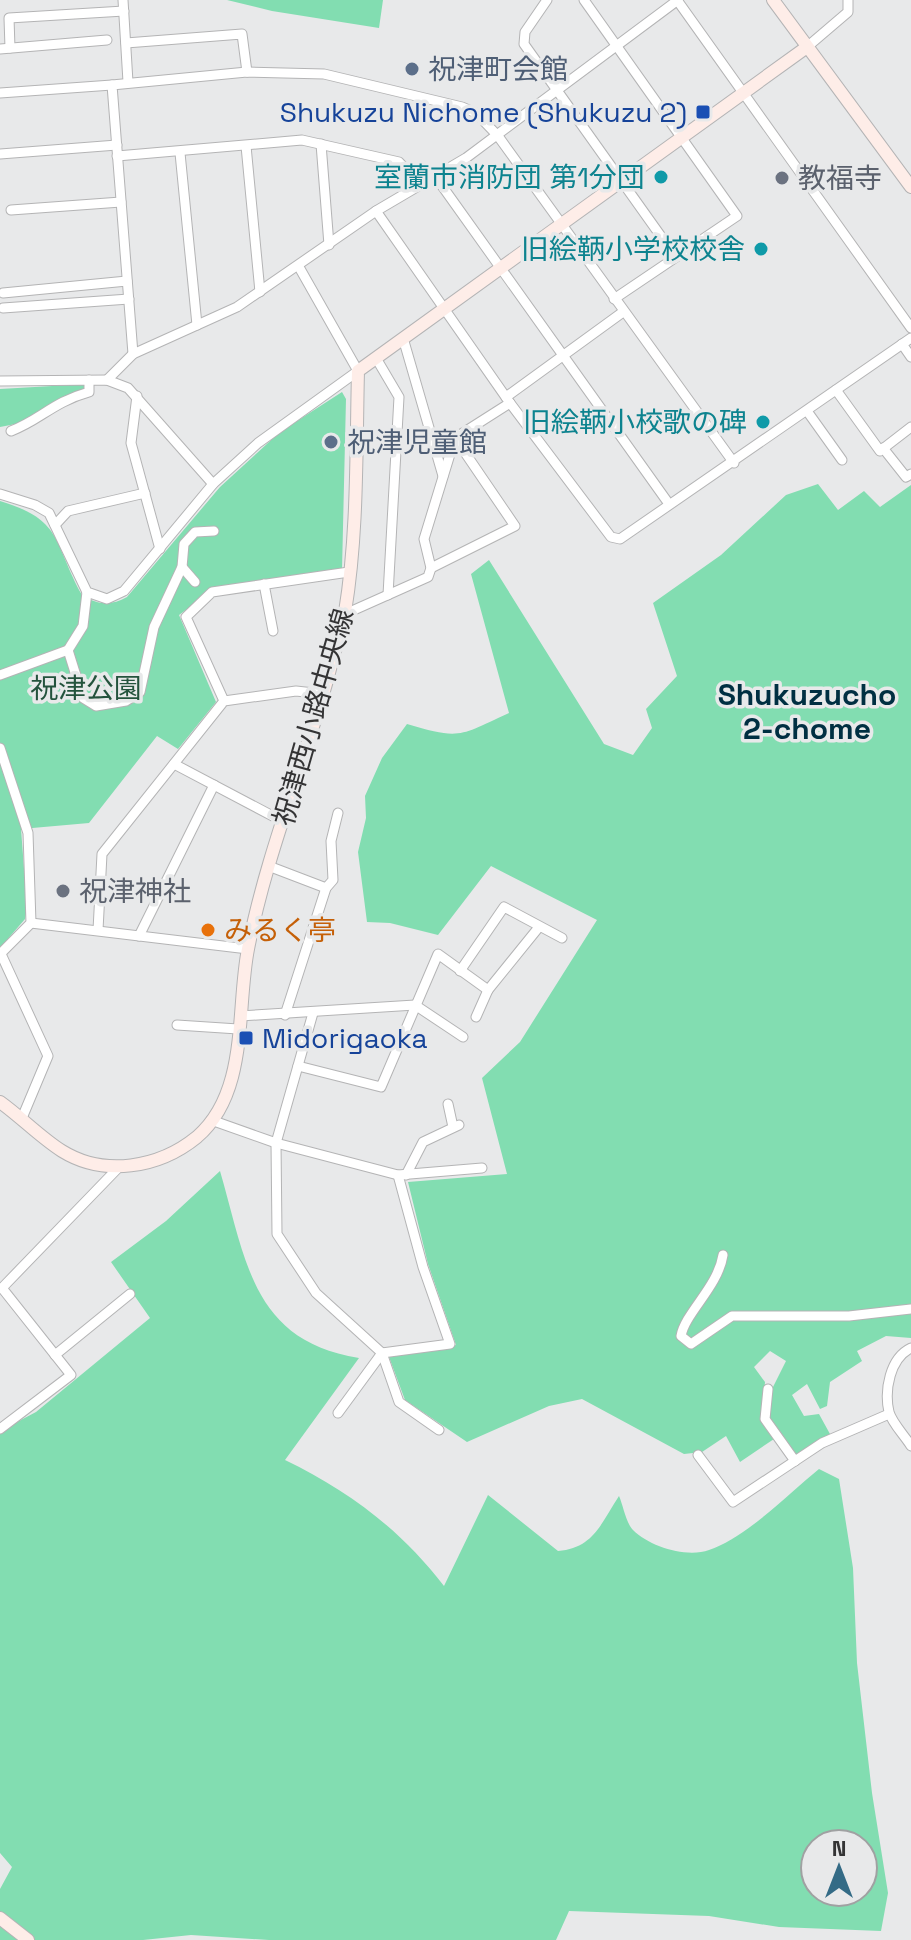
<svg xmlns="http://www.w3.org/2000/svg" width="911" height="1940" font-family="'Space Grotesk','Noto Sans JP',sans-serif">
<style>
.green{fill:#82ddb1;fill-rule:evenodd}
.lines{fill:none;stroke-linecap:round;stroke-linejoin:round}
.street-casing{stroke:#b4b4b5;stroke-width:11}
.secondary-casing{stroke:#b4b4b5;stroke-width:14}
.street{stroke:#fff;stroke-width:9}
.secondary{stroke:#feede8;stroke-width:12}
.service-dot{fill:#5c6f8a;stroke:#e8e9ea;stroke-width:3}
.transit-dot{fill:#1a4fb4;stroke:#e8e9ea;stroke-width:3}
.culture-dot{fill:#0f9aa8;stroke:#e8e9ea;stroke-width:3}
.worship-dot{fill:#6b7280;stroke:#e8e9ea;stroke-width:3}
.food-dot{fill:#e8710a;stroke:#e8e9ea;stroke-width:3}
.labels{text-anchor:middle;stroke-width:7;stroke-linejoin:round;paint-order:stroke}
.service-label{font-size:28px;fill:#4e5e75;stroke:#e8e9ea;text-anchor:start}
.transit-label{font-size:28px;fill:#164399;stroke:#e8e9ea;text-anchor:end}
.culture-label{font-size:28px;fill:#0d838f;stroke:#e8e9ea;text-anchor:end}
.worship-label{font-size:28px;fill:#5b616d;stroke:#e8e9ea;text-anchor:start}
.park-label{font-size:28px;fill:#24533d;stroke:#e8e9ea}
.street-label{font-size:28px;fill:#343435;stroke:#e8e9ea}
.food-label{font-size:28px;fill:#c56008;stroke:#e8e9ea;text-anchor:start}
.neighbourhood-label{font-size:30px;font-weight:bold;fill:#002f42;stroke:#e8e9ea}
</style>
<rect width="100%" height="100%" fill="#e8e9ea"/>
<g class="green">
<path d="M227 0H383L379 28 272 11Z"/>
<path d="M87 384 88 391 65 396 31 421 0 427V389Z"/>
<path d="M342 392 346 399 342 570 214 589 179 615 216 702 178 749 157 736 89 823 21 829 27 908 25 919 0 948V501C64 520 53 543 82 595 97 605 111 606 127 597L220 487 280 432Z"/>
<path d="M818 484 838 510 864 491 880 507 911 485V1338L886 1336 857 1351 862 1361 830 1382 827 1406 820 1409 807 1384 792 1395 804 1416 819 1414 830 1434 796 1457 768 1421 773 1387 786 1361 770 1351 754 1367 765 1382 762 1419 774 1439 740 1462 726 1436 702 1452 684 1454 582 1399 549 1406 467 1442 405 1400 389 1357 456 1345 428 1264 408 1182 507 1174 482 1078 520 1042 597 920 491 866 438 935 390 923 367 922 358 852 366 818 365 796 382 758 407 724C461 740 459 736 509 713L471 574 489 560 604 744 633 755 652 728 646 709 677 676 653 603 721 555 786 495Z"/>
<path d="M220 1171C246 1260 252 1341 359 1358L285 1460C349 1491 400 1529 444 1586L488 1495 558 1551C594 1548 601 1523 619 1496 623 1505 626 1523 633 1530 650 1547 687 1558 709 1550 746 1538 789 1493 819 1469L839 1479 853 1568 857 1663 872 1793 888 1893 881 1931 779 1927 709 1916 569 1911 556 1940H269L191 1935 143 1940H0V1889L12 1867 0 1853V1431L36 1412 150 1318 111 1262 166 1221ZM815 1844H863V1892H815Z"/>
</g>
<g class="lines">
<g class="street-casing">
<g id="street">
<path d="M123 0 128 82"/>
<path d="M547 0 525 32 524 44 675 256"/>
<path d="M584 0 737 216 614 299"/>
<path d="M677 0 911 328"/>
<path d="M126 43 242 34 247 72"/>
<path d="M807 47 848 12V0"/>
<path d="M10 48 9 18 124 11"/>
<path d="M0 49 107 40"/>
<path d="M0 93 112 85"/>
<path d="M321 144 329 245"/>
<path d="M246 146 260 292"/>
<path d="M180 153 197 325"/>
<path d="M0 154 117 145"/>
<path d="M117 156 302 140 399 162 420 184"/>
<path d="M435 176 669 504"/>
<path d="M11 210 121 202"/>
<path d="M376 211 510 403 611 537 620 539 911 338"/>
<path d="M3 293 127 281"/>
<path d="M3 308 129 299"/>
<path d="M403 338 443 476"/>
<path d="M902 344 911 357"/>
<path d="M133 354 112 85 247 72 324 74 462 107 476 113 498 136 734 463"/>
<path d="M376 358 399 397 388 595"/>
<path d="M107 380 133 354 237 307 376 211 466 158 678 0"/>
<path d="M0 381 107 380 128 388 213 484"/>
<path d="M836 390 880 451 911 427"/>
<path d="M137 396 131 443 160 549"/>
<path d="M506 397 623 312"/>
<path d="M807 411 842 460"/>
<path d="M11 431C40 420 53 402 89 392V380"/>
<path d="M883 448 906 477 911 474"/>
<path d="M0 494 35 505 49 513 87 592 107 599 124 591 213 484 258 443 358 371 299 267"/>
<path d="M55 525 68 511 145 493"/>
<path d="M182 567 195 582"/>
<path d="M431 568 515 526 455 438"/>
<path d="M264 584 273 631"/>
<path d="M87 592 83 626 68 650 83 698 96 706 126 701 140 692 154 627 182 567 184 544 195 532 214 531"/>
<path d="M345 614 428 577 431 568 424 539 455 438 510 403"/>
<path d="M0 675 68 650"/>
<path d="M224 701 186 617 212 592 349 572"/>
<path d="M0 748 28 833 31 923 0 954"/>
<path d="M174 764 284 822"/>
<path d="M271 867 326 888"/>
<path d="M31 923 248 949"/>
<path d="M98 930 102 854 224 701 296 691 323 694"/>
<path d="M139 936 214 785"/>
<path d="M1 954 48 1056 22 1118"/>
<path d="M460 971 504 907 562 938"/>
<path d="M313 1013 276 1143 277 1234 316 1293 382 1353 399 1402 439 1430"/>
<path d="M285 1015 326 888 333 880 331 841 338 813"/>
<path d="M240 1016 415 1005 463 1037"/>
<path d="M476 1017 488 990 539 927"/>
<path d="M177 1025 238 1029"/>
<path d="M298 1066 381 1087 438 954 488 990"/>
<path d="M448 1104 453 1127"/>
<path d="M211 1120 276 1143 398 1175 482 1168"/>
<path d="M406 1175 423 1142 459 1125"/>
<path d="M723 1255C718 1287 685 1313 681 1336L691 1344 732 1316H849L911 1309"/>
<path d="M911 1348C890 1358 884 1390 889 1412 892 1423 905 1436 911 1446"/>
<path d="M55 1355 130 1294"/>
<path d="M768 1389 765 1419 795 1461"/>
<path d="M338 1413 382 1353 450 1344 423 1267 398 1175"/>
<path d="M0 1429 71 1375 2 1288 119 1167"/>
<path d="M698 1455 733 1502 822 1443 889 1414"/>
</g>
</g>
<g class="secondary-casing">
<g id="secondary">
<path d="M773 0 911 187"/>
<path d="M0 1102C21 1117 40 1137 62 1151 104 1177 159 1168 197 1137 249 1092 236 1010 248 949 265 859 303 766 328 677 333 655 341 634 345 612 358 533 356 451 358 371L807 47"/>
<path d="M0 1918 28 1940"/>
</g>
</g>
<use href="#street" class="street"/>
<use href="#secondary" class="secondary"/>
</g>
<g class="service-dot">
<circle cx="412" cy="69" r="8"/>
<circle cx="331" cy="442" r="8"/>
</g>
<g class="transit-dot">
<rect x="695" y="104" width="16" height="16" rx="4"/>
<rect x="238" y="1030" width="16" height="16" rx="4"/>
</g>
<g class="culture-dot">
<circle cx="661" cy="177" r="8"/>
<circle cx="761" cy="249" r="8"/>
<circle cx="763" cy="422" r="8"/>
</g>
<g class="worship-dot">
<circle cx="782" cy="178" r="8"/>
<circle cx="63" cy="891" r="8"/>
</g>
<circle class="food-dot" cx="208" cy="930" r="8"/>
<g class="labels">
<g class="service-label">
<text x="428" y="79">祝津町会館</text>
<text x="347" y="452">祝津児童館</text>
</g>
<g class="transit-label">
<text x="687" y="122">Shukuzu Nichome (Shukuzu 2)</text>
<text x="262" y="1048" text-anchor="start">Midorigaoka</text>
</g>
<g class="culture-label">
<text x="645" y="187">室蘭市消防団 第1分団</text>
<text x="745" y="259">旧絵鞆小学校校舎</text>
<text x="747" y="432">旧絵鞆小校歌の碑</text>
</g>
<g class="worship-label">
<text x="798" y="188">教福寺</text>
<text x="79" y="901">祝津神社</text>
</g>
<g class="park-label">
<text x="86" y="698">祝津公園</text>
</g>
<g class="street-label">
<text transform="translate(313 717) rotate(-74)" y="10">祝津西小路中央線</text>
</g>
<g class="food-label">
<text x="224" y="940">みるく亭</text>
</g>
<g class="neighbourhood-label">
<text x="807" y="705">Shukuzucho<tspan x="807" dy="34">2-chome</tspan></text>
</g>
</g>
<g transform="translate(839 1868)"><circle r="38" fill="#e8e9ea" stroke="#a0a1a2" stroke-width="2"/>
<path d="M0-6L14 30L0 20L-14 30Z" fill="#346b86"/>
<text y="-12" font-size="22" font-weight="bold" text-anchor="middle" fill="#343435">N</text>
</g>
</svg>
